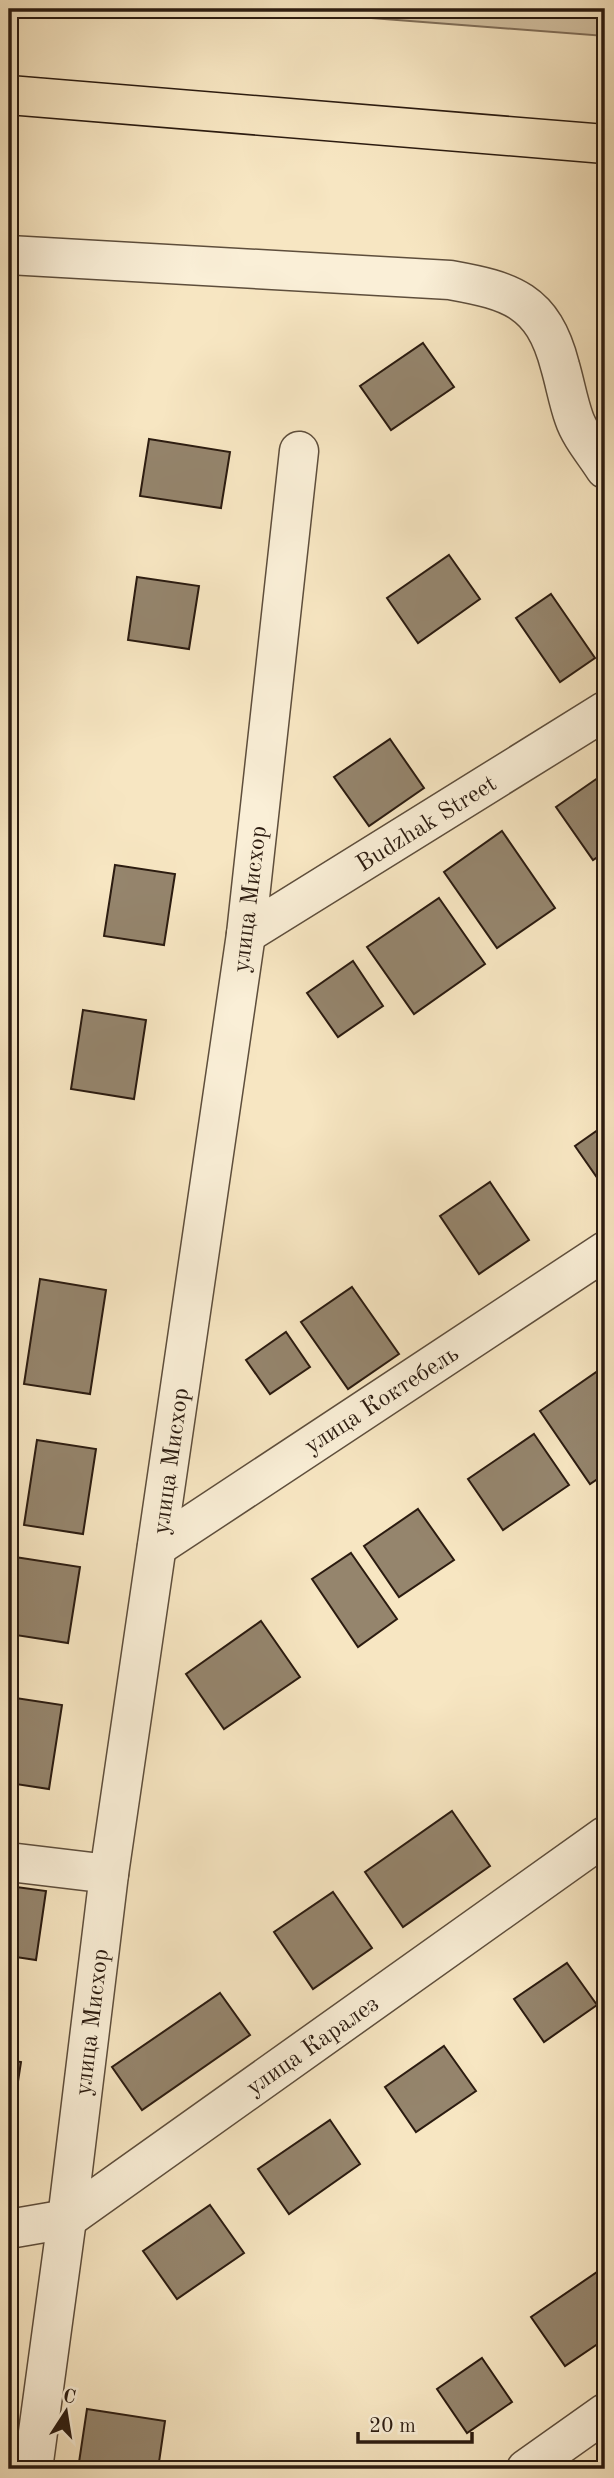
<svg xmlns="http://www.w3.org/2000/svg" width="614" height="2478" font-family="'Old Standard TT',serif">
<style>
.green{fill:#d4c3a4;stroke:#806f5a;stroke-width:2}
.building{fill:#95856d;stroke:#2b1b10;stroke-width:2}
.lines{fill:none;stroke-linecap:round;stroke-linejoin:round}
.minor-casing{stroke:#5e4e3c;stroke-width:41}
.major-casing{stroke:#2b1b10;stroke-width:41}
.minor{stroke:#faefd7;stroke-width:38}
.major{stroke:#f7e6c2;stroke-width:38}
.labels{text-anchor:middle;stroke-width:5;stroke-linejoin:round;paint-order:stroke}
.street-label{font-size:24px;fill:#2b1b10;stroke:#faefd7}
</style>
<rect width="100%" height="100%" fill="#f7e6c2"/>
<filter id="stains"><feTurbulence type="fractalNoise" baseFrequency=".00286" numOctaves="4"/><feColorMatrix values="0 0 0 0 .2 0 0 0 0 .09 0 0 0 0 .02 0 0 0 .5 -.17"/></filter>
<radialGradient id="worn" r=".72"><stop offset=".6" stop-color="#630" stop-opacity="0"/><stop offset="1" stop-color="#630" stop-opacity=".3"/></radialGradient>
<path class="green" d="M255 9H605V36Z"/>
<g class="building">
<path d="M423 343 454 387 391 430 360 386Z"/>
<path d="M149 439 230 452 221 508 140 496Z"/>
<path d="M449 555 480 599 418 643 387 598Z"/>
<path d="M137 577 199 586 189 649 128 640Z"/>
<path d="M551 594 595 658 560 682 516 618Z"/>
<path d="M390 739 424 788 369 826 334 777Z"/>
<path d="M602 775 605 779V852L593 860 556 807Z"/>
<path d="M502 831 555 908 497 948 444 872Z"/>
<path d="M115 865 175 874 164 945 104 936Z"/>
<path d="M439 898 485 964 414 1014 367 947Z"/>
<path d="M353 961 383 1006 338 1037 307 993Z"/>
<path d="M83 1010 146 1020 134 1099 71 1089Z"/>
<path d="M605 1125V1189L575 1146Z"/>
<path d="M490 1182 529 1240 479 1274 440 1216Z"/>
<path d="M40 1279 106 1290 90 1394 24 1384Z"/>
<path d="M352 1287 399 1354 348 1389 301 1322Z"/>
<path d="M286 1332 310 1367 270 1394 246 1360Z"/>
<path d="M605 1366V1474L590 1484 540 1411Z"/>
<path d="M534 1434 569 1485 503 1530 468 1479Z"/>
<path d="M37 1440 96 1449 83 1534 24 1525Z"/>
<path d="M418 1509 454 1560 399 1597 364 1546Z"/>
<path d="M351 1553 397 1619 358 1647 312 1579Z"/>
<path d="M15 1557 80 1567 68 1643 9 1634V1601Z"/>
<path d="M261 1621 300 1677 224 1729 186 1674Z"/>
<path d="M9 1697 62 1705 49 1789 9 1783Z"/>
<path d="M452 1811 490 1866 403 1927 365 1872Z"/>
<path d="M9 1886 46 1891 36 1960 9 1956Z"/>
<path d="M333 1892 372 1948 313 1989 274 1932Z"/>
<path d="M567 1963 597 2005 544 2042 514 1999Z"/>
<path d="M220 1993 250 2035 142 2110 112 2067Z"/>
<path d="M444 2046 476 2091 416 2132 385 2087Z"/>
<path d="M9 2060 21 2062 10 2133H9Z"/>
<path d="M330 2120 360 2164 289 2214 258 2169Z"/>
<path d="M210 2205 244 2253 177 2299 143 2251Z"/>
<path d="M600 2270 605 2278V2339L565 2366 531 2317Z"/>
<path d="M482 2358 512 2402 467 2433 437 2389Z"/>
<path d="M87 2409 165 2421 158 2469H78Z"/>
</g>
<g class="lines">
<g class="minor-casing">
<g id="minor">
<path d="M9 255 450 280C511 291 543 300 560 366 565 383 568 401 574 418 580 436 595 453 605 469"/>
<path d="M246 934 605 711"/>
<path d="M157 1547 605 1251"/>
<path d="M9 1862 109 1874"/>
<path d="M9 2229 67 2219 605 1836"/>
<path d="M33 2469 67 2219 109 1874 246 934 299 451"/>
<path d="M526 2469 605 2413"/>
</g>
</g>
<g class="major-casing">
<path id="major" d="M9 95 605 144"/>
</g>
<use href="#minor" class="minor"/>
<use href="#major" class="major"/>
</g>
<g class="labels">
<g class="street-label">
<text transform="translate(426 823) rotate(-32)" y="8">Budzhak Street</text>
<text transform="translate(249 899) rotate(-83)" y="8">улица Мисхор</text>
<text transform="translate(381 1399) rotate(-33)" y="8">улица Коктебель</text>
<text transform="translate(170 1461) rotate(-82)" y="8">улица Мисхор</text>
<text transform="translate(91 2022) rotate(-83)" y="8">улица Мисхор</text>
<text transform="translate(312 2045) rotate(-35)" y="8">улица Каралез</text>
</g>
</g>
<rect width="614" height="2478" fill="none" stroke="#f7e6c2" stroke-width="35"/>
<rect x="10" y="10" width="593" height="2457" fill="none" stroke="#2b1b10" stroke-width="3.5"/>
<rect x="18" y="18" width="579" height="2443" fill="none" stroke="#2b1b10" stroke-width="2"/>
<g transform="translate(66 2412) rotate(12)" stroke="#faefd7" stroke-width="5" paint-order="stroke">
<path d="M0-5L12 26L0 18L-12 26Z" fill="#2b1b10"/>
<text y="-10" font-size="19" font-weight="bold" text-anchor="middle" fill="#2b1b10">С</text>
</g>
<path d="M358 2432v10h114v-10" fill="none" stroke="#2b1b10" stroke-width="3.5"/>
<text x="369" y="2432" font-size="21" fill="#2b1b10" stroke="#faefd7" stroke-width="5" paint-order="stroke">20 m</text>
<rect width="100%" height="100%" filter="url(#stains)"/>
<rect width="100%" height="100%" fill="url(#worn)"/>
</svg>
